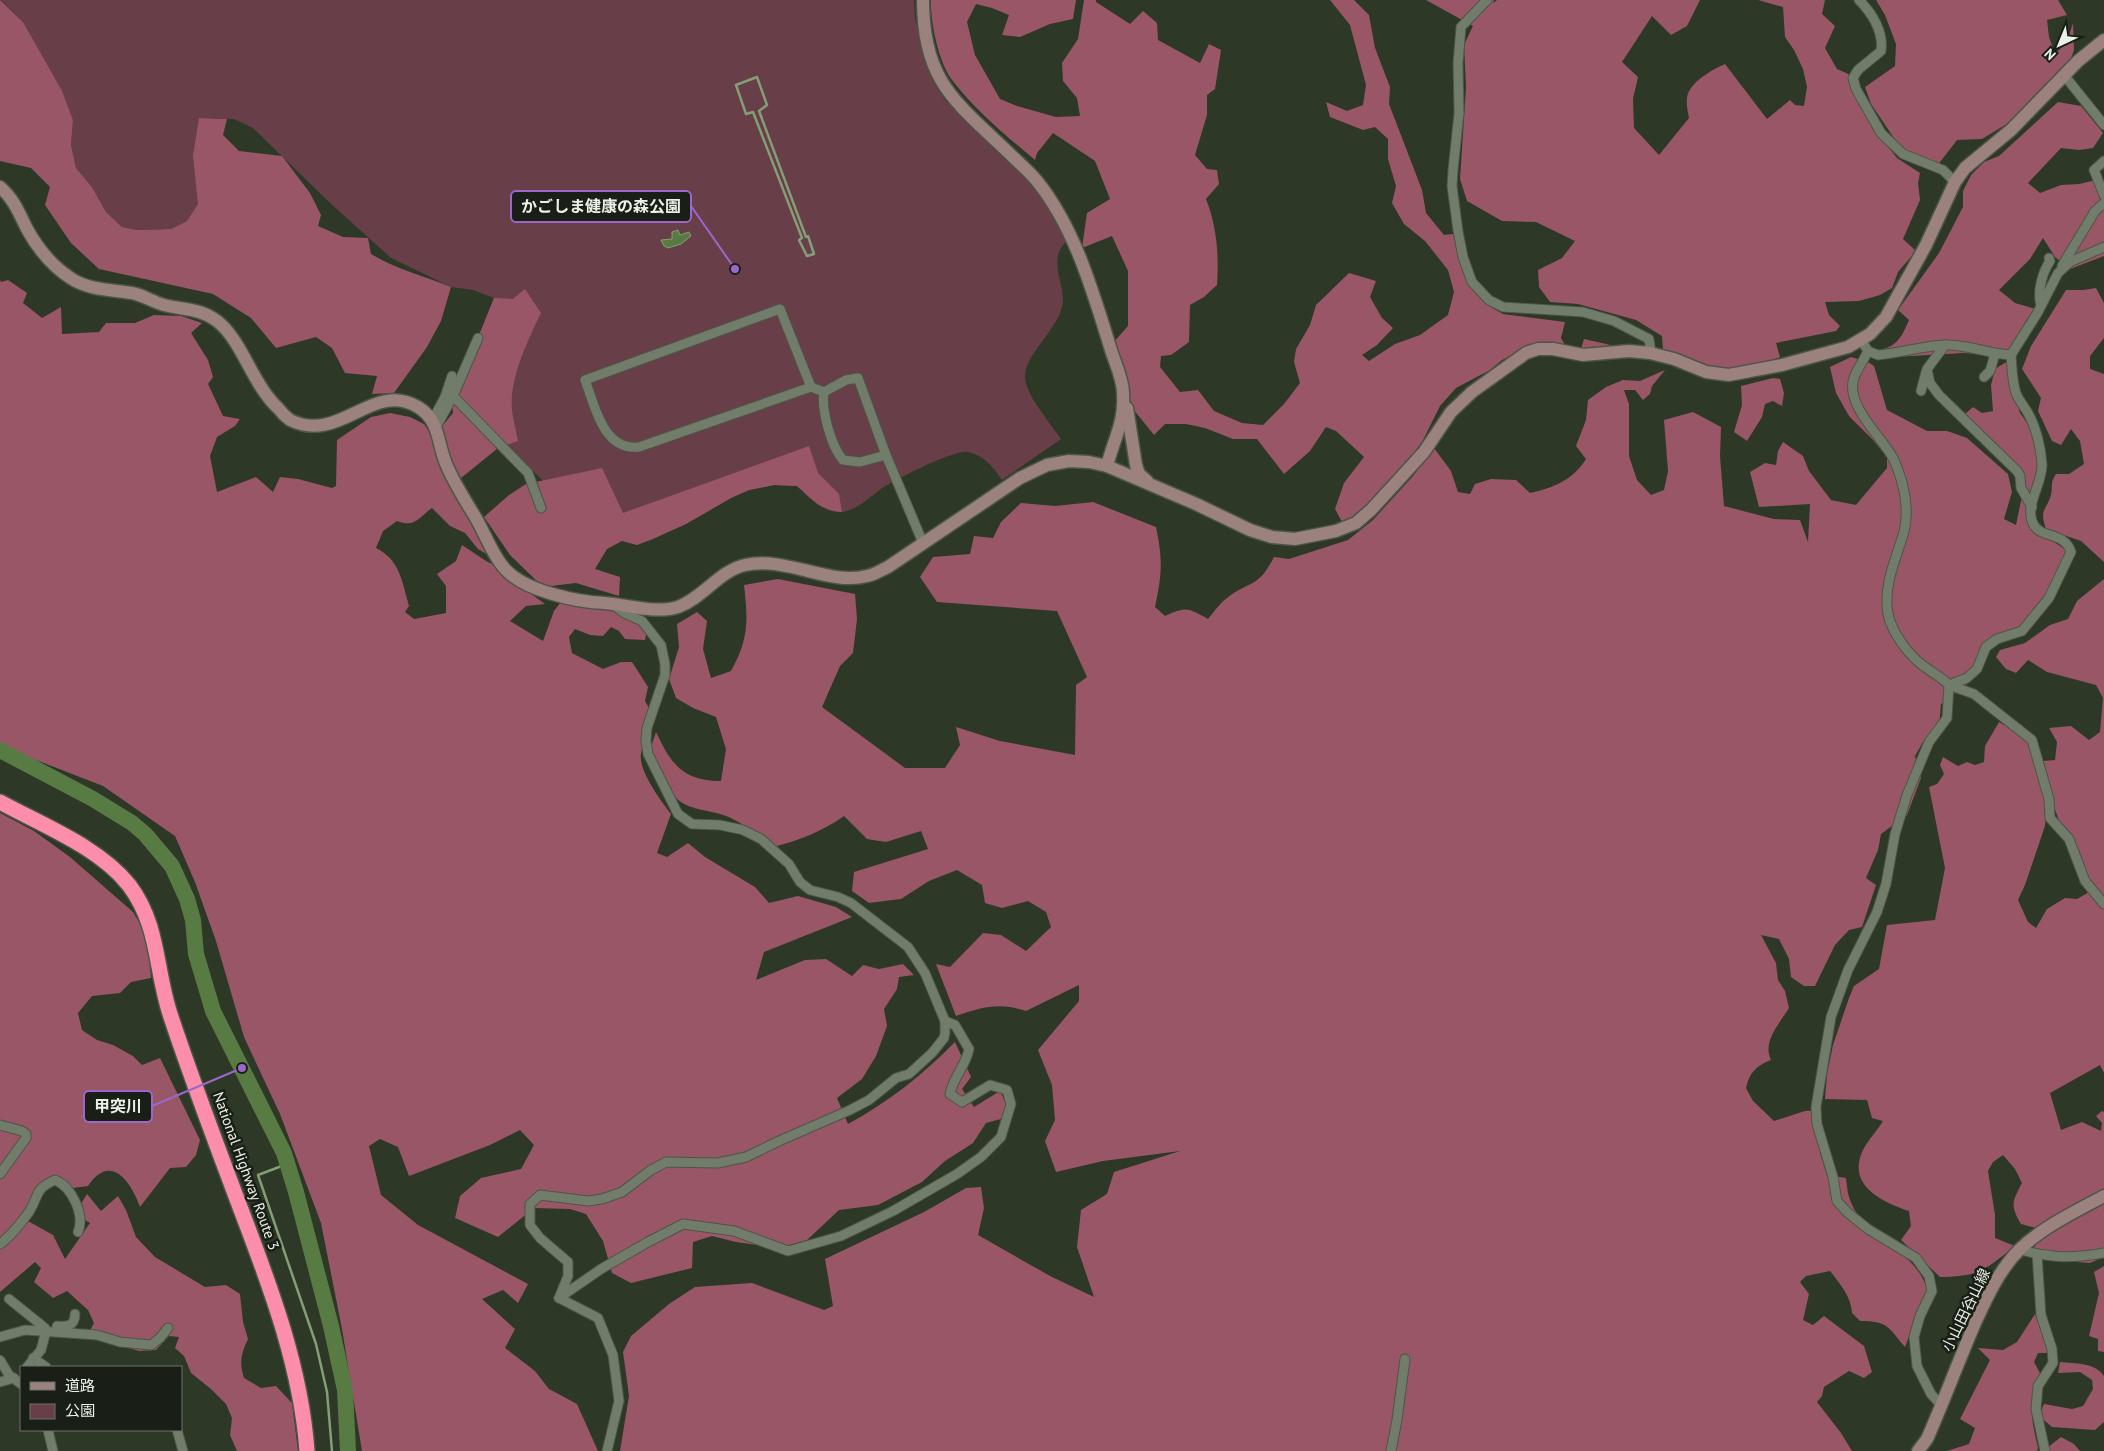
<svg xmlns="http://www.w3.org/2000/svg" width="2104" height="1451" font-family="'PT Sans','Noto Sans JP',sans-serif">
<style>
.green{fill:#683e48}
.forest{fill:#995667}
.water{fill:#587b44;stroke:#849e75}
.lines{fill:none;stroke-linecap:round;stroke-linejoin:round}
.stream{stroke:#849e75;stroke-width:2.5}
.river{stroke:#587b44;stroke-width:16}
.street-casing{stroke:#4c5647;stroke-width:11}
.secondary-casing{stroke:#4c5647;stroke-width:15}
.highway-casing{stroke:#4c5647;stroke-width:18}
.street{stroke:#717d6a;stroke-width:9}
.secondary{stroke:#9b827e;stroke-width:12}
.highway{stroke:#fd8eab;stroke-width:15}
.labels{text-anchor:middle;stroke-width:5;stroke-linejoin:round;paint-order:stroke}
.street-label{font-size:15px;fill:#eaf1e6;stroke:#191e16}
.leader{fill:none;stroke:#9c67cb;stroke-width:2}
.callout-dot{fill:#9c67cb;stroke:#191e16;stroke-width:2}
.callout{fill:#191e16;stroke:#9c67cb;stroke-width:2}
.callout-label{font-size:16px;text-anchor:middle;font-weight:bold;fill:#eaf1e6}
</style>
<rect width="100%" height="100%" fill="#2d3827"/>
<path class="green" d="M1 0H914L915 18 927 66 934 83 945 100 974 129 1017 157 1074 234C1070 238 1064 243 1061 248 1050 267 1067 287 1062 307 1056 331 1024 356 1025 377 1025 394 1051 424 1061 439L1002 480C993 467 985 456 968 452 955 449 894 480 881 489 870 497 857 510 842 512 823 514 809 497 797 486L774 485 749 490 731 498 686 524 637 545 569 507 513 451 452 402 494 298 473 290 451 287 391 258 329 202 253 128 234 119 199 118 198 204 187 221 171 229 137 230 122 227 106 212 92 187 76 168 71 145 73 120 23 22Z"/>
<g class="forest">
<path d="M0 0 23 22 62 91 73 120 71 145 76 168 92 187 106 212 122 227 137 230 171 229 187 221 198 204 193 156 199 118 227 119 223 135 239 151 282 156 310 193 321 215 318 226 343 237 368 238 371 254C396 269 424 276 451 287L441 321 427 347 394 393 372 394 377 376 345 373 332 348 316 337 276 348 251 318 213 294 99 269 71 243 45 205 50 187 31 168 0 161Z"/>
<path d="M931 0H1076L1073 19 1050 24 1020 37 1002 35 1009 15 992 8 976 4 967 22 975 55 1000 99 1017 106 1056 117 1080 116 1077 98 1063 81 1062 63 1078 39 1084 0H1096V2L1130 24 1143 11 1157 23 1158 40 1200 63 1209 44 1221 50 1215 89 1207 95V115L1195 155 1207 169 1217 170 1219 184 1206 199C1217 227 1219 255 1217 285L1204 297 1190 305 1189 342 1171 355 1161 356 1160 367 1180 392 1198 390 1214 411 1242 423 1263 425 1284 404 1300 383 1294 362 1296 349 1310 325 1316 305 1349 273 1376 281 1370 297 1382 318 1393 328 1377 345 1362 355 1369 361 1395 344 1420 335 1448 315 1454 292 1448 270 1425 241 1404 224 1392 203 1396 186 1388 159V139L1375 127 1363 130 1330 117 1326 102 1347 111 1363 105 1366 85 1350 25 1330 0H1354L1369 15 1375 48 1390 87 1389 104 1422 190 1426 213 1444 235 1453 234 1458 249 1489 306 1503 314 1565 322 1561 338 1565 345 1581 349 1584 339 1615 346 1603 350 1559 355 1516 353 1502 360 1490 370 1456 388 1440 406 1422 442 1405 465 1367 509 1343 524 1335 509 1344 483 1364 457 1336 431 1326 427 1310 451 1284 474 1257 439H1233L1205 428 1186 424H1165L1154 435 1129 404 1112 344 1128 326V271L1112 236 1082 248 1087 213 1110 199 1095 161 1053 133 1037 153 1035 160C1006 136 975 110 952 80 939 63 930 22 931 0Z"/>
<path d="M1426 0H1494L1493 3 1497 0H1700L1687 26 1671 35 1652 16 1622 62 1638 77 1633 99 1634 128 1659 155 1689 118C1688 112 1686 104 1687 98 1689 82 1712 70 1725 64L1767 119 1790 100 1795 105 1804 106 1807 87 1803 69 1794 50 1785 37 1783 7 1758 0H1825L1822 14 1835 26 1825 48 1837 69 1853 76 1875 130 1897 158 1920 173 1918 183 1920 200 1903 239 1916 251 1898 272 1892 288 1880 295 1859 301 1825 302 1829 315 1840 326 1836 331 1776 343 1780 357C1759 365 1737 372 1715 370 1699 367 1678 356 1663 350L1662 336 1636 320 1578 304 1550 302 1539 287 1538 270 1562 258 1575 241 1536 222 1502 221 1467 201 1460 179 1466 87 1464 45 1473 26Z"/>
<path d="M1876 0H2058L2067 15 2047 20 2049 37 2055 54 2067 42 2073 23 2074 50 2069 64 2010 122 1982 139 1957 140 1937 166 1902 150 1871 104 1865 87 1895 66 1896 44 1885 15Z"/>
<path d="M2058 102 2081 106 2103 133 2093 148 2079 150 2061 148 2028 183 2040 193 2061 185 2079 184 2096 180 2104 204V256L2070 269 2055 257 2043 238 2030 259 1999 290 2015 303 2036 309 2020 346 1999 356 1963 353 1895 357 1873 352C1896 347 1900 341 1909 320L1898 310 1939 253 1963 207V191L1971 175 1984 162 1999 156Z"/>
<path d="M0 280 1 282 8 280 27 293 23 303 42 318 61 307 62 334 99 332 106 323H135L154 315 181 316 202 323 191 333 208 360 213 377 208 384 223 416 240 419 235 426 217 437 210 456 217 492 256 477 273 492 280 477 298 479 332 488 336 486 337 440 371 417 390 413 410 417 424 424 433 437 453 413 452 402 494 298 513 299 525 289 541 313C528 340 509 379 512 410 513 420 516 430 518 441L498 448 455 483 495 559 478 549 465 533 450 526 432 508C418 518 415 528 397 521L383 531 376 548C400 560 402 581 409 606L405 612 414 619 446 613V586L437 574 456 561 462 545 486 561 504 570 515 582 545 604 526 606 510 621 543 641 554 611 564 598 609 608 648 625 645 640 625 639 619 631 611 627 603 636 590 635 575 629 569 637 572 653 603 669 621 662H632L648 687 645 701 653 715C650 728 643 741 641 754 638 770 661 801 671 814L657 853 667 857 688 843 705 857 755 887 769 903 798 896 836 907 852 917 764 952 756 980 805 960 826 959 852 976 863 965 879 969 903 964 914 975 899 977 897 989 884 1009 887 1026 876 1056 862 1079 837 1098 848 1124C887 1103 924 1074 955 1042L971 1077 962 1089 974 1107 1000 1091 1012 1116 986 1123 973 1143 945 1161 922 1182 878 1205 839 1210 807 1240 778 1248 736 1242 712 1236 693 1242 692 1268 631 1283 612 1273 603 1241 586 1214 570 1209 534 1208 498 1237 455 1218 460 1196 481 1178 521 1169 534 1145 520 1130 490 1145 409 1176 398 1147 380 1139 369 1146 381 1195 418 1225 528 1284 518 1303 503 1290 482 1299 515 1329 505 1348 535 1371 549 1389 577 1404 598 1451H362L342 1329 321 1223 280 1114 244 1037 216 941 195 882 175 836 103 786 0 746Z"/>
<path d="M2096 288 2104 303V338L2090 356V369L2104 374V562L2081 541 2046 529C2040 510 2044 513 2050 498 2054 488 2049 484 2056 474H2069L2084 464 2080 441 2071 429 2061 445 2052 441 2038 411 2041 398 2022 369 2031 346 2066 290H2083Z"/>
<path d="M1851 357 1868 362 1874 366 1887 410 1927 431H1947L1967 438 2008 474 2012 492 2004 519 2016 525 2023 491 2024 472 1979 433 1965 414 1973 407 1982 413 1993 411 1991 385 1995 369 2008 361 2014 394 2020 413 2039 439 2043 463 2035 512 2036 530 2072 554 2042 614 2020 634 1992 645 1971 681 1941 704 1939 727 1923 742 1915 756 1921 778 1907 815 1881 834 1878 850 1866 878 1876 885 1862 927 1849 930 1835 945 1815 986H1804L1791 977 1789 959 1779 939 1761 935 1776 963 1778 980 1785 991 1789 1008C1779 1024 1762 1042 1771 1060 1757 1065 1749 1073 1746 1088L1753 1101 1774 1121 1805 1111 1821 1110 1820 1153 1827 1175 1846 1178C1847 1184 1847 1191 1849 1197 1862 1240 1919 1249 1928 1293L1919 1310 1905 1347C1888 1327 1888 1321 1860 1321L1852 1313C1851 1296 1840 1284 1830 1271L1806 1276 1800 1282 1809 1294 1803 1320 1813 1325 1824 1316 1864 1346 1872 1372 1864 1378 1849 1371 1824 1387 1822 1396 1817 1402 1841 1433 1852 1451H620L629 1396 623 1352 631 1336 669 1304 695 1287 752 1283 824 1310 833 1306 825 1259 924 1212 966 1188 981 1187 984 1208 978 1235 1050 1276 1094 1297 1077 1247 1081 1210 1107 1194 1114 1172 1180 1151 1103 1161 1056 1172 1045 1141 1055 1120 1052 1085 1038 1050 1079 1001V985L1026 1011C999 1002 982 1007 956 1016L936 964 950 967 983 933 1001 935 1026 951 1051 927 1046 912 1028 901 1002 908 985 903 982 885 957 870 929 881 901 899 869 903 852 891 854 872 928 849 921 831 886 842 867 839 844 816C823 831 798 841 773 847 760 836 746 826 731 818 713 809 688 812 674 796 664 784 658 764 650 750L656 732C671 764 683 781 721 781L726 749 716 717 693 708 676 698 669 679 679 647 677 624 697 612 707 621 703 649 711 678 731 671C749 639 748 620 744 585L778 579 855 594 857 619 853 653 840 666 822 707 905 768H945L960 745 956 727 1000 741 1075 755 1076 685 1087 677 1057 611 937 602 920 577 933 557 970 554 974 536 993 538 1001 522 1021 503 1055 506 1093 502 1156 527C1163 560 1162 574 1155 607L1165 616C1187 606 1188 608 1208 619 1214 612 1220 603 1227 598 1250 580 1258 589 1274 557L1289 559 1348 540 1373 520 1413 476 1434 448 1451 471 1458 492 1470 494 1475 484 1491 479 1516 480 1530 493C1553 488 1573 480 1586 459L1576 446 1586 420 1588 400 1606 387 1623 380 1640 381 1665 370 1652 386 1650 394 1643 400 1635 390H1624L1629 404V456L1637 480 1651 495 1664 490 1668 471 1664 420 1693 412 1721 427 1720 456 1724 506 1774 519 1800 520 1808 542 1810 504 1759 507 1750 472 1765 463 1776 465 1778 451 1783 442 1803 456 1809 471 1831 500 1856 505 1887 468V457L1873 440 1849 416 1836 393 1830 367Z"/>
<path d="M1773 378 1780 379 1784 393 1782 406 1773 401 1765 404 1762 417 1747 441 1734 432 1742 405 1741 386Z"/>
<path d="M809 446 818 473 839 494 842 512C820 510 813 500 797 486L774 485 749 490 731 498 686 524 653 539 637 545 622 541 607 549 595 569 620 577 619 596 576 583 543 587 510 555 484 517 509 495 526 484 602 468 623 513Z"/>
<path d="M2104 579V1073L2100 1065 2050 1093 2061 1130 2082 1122 2101 1131 2102 1123 2096 1116 2102 1111 2104 1112V1250L2097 1260 2090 1263 2038 1259 2028 1256 2037 1243 2040 1229 2021 1224C2010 1205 2012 1202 2022 1183L2015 1169 2003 1155 1993 1162 1988 1171 1995 1215V1238L2015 1246C1986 1269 1979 1277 1940 1277L1901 1240 1911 1226 1909 1211C1882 1202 1846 1185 1863 1150 1868 1140 1877 1131 1883 1121L1872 1118 1867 1100 1825 1099 1827 1074 1833 1045 1849 998 1854 986 1879 969 1887 925 1935 920 1945 868 1929 787 1937 784 1944 774 1940 765 1943 757 1958 766 1967 762 1975 765 1984 762 1985 746 1999 722 2021 735 2035 750 2047 802 2045 826 2025 885 2018 900 2028 922 2036 928 2047 909 2065 898 2077 899 2091 891 2082 859 2060 823 2050 796 2043 761 2055 760 2057 742 2049 728 2071 726 2089 740 2100 732 2103 698 2096 685 2047 672 2028 660 2016 673 2006 669 1996 657 2000 650 2025 643 2050 625 2068 619 2077 601Z"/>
<path d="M0 813 34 831 70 857 133 912 147 935 151 978 131 982 120 993 92 996 78 1013 82 1030 97 1040 113 1045 133 1056 142 1065 160 1058 200 1140 196 1155 186 1167 170 1168 140 1207C131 1182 111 1152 88 1186L73 1188 56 1185 40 1192 28 1221 53 1235 65 1259 90 1223 79 1216 77 1210 87 1194 101 1211 118 1196 126 1210 136 1237 155 1257 205 1287 226 1285 240 1294 243 1322 248 1339C241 1354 239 1362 244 1378L261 1388 276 1386 292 1403 298 1451H237L230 1435 232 1418 226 1404 211 1389 191 1373 184 1356 175 1348 179 1337 169 1336 156 1350 139 1351 87 1336 94 1323 88 1310 67 1291 53 1298 34 1282 41 1268 35 1262 0 1292Z"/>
<path d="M2104 1266V1352L2098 1351V1339L2089 1336 2099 1293 2094 1272Z"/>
<path d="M2035 1314 2049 1353H2038L2034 1362 2041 1375C2026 1398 2032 1422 2038 1448L2037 1451H1947L1969 1444 1975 1428 1960 1419 1990 1360 1978 1348 2003 1350 2017 1342Z"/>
<path d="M2060 1362C2075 1364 2095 1362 2104 1376V1422L2095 1430 2052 1427 2039 1416 2044 1404 2072 1409 2083 1406 2093 1389 2092 1380 2080 1372 2058 1373Z"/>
<path d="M2061 1437 2074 1444 2080 1451H2048L2047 1448Z"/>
</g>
<path class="water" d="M678 230 680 235 689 232 691 236 681 244 668 248 664 246 661 240 672 239V232Z"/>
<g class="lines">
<g class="stream">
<path d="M757 77 767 105 759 111 806 237 808 236 814 254 807 256 799 240 802 238 753 112 746 114 736 85Z"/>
<path d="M287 1164 258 1175 316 1344 327 1392 332 1451"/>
</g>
<path class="river" d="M0 750 93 799 132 823 145 834 172 866 187 899 193 920 196 954 213 1011 284 1153 296 1192 331 1326 345 1390 348 1451"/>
<g class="street-casing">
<g id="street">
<path d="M1487 0 1461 27 1458 63 1459 113 1453 170 1452 186 1458 231 1463 257 1472 282 1489 300 1503 307 1583 312 1614 321 1649 339 1651 353"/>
<path d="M1859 0C1872 13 1884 32 1881 51L1858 70 1853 78 1856 89 1881 133 1903 154 1943 170 1955 182"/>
<path d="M2064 75 2104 125"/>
<path d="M2104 161 2094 170 2104 195"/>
<path d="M2062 266 2095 211 2104 203"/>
<path d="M2041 306C2037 292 2042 273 2050 261L2049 258"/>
<path d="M1861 340 1868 351 1878 355C1901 353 1922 346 1945 345 1967 344 1988 354 2011 355L2038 312 2058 273 2070 262 2104 247"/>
<path d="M1945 345 1927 369 1930 383 1939 395 2017 471 2020 476 2021 488 2032 507"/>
<path d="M1868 351C1864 360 1857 369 1854 378 1845 405 1881 436 1893 458 1896 464 1899 473 1901 479 1906 496 1908 515 1904 532 1896 559 1883 585 1888 614 1892 633 1909 656 1925 667 1933 673 1941 677 1949 685L1947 718 1929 742 1907 795 1895 834 1886 884 1877 912 1848 970 1831 1017 1816 1107 1817 1124 1833 1177 1837 1201 1847 1212 1868 1229 1916 1258 1929 1276 1932 1291 1920 1316 1914 1337 1917 1366 1931 1394 1941 1405"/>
<path d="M2011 355C2012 367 2012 381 2016 393 2019 401 2024 406 2028 413 2036 427 2041 448 2042 464 2043 482 2026 503 2032 521 2038 540 2064 530 2071 552L2049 598 2022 631 1997 639 1986 647 1977 669 1967 678 1949 685 1974 694 2032 740 2049 799 2050 818 2069 839 2085 881 2104 904"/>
<path d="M1984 377 1990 371 1995 354"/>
<path d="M811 387 780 309 585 380C595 406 603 451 639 447L811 387 824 392"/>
<path d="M1921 391 1926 372"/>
<path d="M453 396 528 473 541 508"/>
<path d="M432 421 445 397 452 376"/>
<path d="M436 427 453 396 478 338"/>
<path d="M886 455 860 462 843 460C831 446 821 410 824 392L846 380 858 378 886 455 923 543"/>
<path d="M0 1125 22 1131 26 1134V1138L0 1174"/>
<path d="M0 1244C11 1236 21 1223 29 1212 40 1195 33 1190 55 1180 72 1187 85 1215 78 1232"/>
<path d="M2020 1250C2053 1258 2070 1259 2104 1253"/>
<path d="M2037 1254 2041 1315 2052 1349 2053 1363 2038 1386 2036 1409 2045 1451"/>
<path d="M559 1298 568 1276V1262L540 1238 530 1225V1204L540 1195 588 1201 602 1199 622 1192 651 1170 666 1162 718 1163 746 1157 779 1141 850 1110 869 1100 896 1078 909 1074 932 1053 944 1038 945 1033V1021L925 973 908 947 851 903 838 897 810 890 800 882 789 864 761 839 743 830 720 825 692 824 678 814 648 754 646 741 647 728 665 675V664L661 645 642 621 624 613 614 605"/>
<path d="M559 1298 601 1269 648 1242 683 1224 734 1231 788 1251 841 1236 893 1211 957 1174 981 1157 1001 1137 1011 1104 1007 1090 990 1085 962 1102 950 1094C953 1077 966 1066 969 1049L955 1025 945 1021"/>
<path d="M559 1298 598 1318 613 1355 618 1393 619 1401 607 1451"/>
<path d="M9 1299 45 1328 46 1331 41 1350 27 1367"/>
<path d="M57 1326C67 1327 75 1326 75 1314"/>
<path d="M0 1337 25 1330 97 1335 120 1342 151 1345 160 1338 168 1328"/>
<path d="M33 1358 46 1367"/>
<path d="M0 1360 9 1375 21 1384"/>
<path d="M0 1382 14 1378"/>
<path d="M48 1430 53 1451"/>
<path d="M177 1430 183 1451"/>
<path d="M1391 1451 1397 1420 1405 1359"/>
</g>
</g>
<g class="secondary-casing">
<g id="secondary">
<path d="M923 0C923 82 956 102 1010 154 1019 163 1029 171 1037 181 1075 228 1093 292 1111 350 1115 363 1123 379 1123 393 1125 423 1114 438 1107 466"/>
<path d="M0 187C14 199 19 213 27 229 38 249 53 267 72 279 89 290 113 290 132 293 143 295 153 302 164 305 183 310 200 308 217 321 242 340 252 384 278 408 281 412 286 417 290 420 340 445 372 380 418 407 441 421 437 445 447 466 455 485 467 503 477 520 486 536 493 556 505 569 525 591 577 602 605 603 628 605 656 614 678 607 703 598 719 571 745 565 787 556 829 586 867 576 874 575 881 570 888 567L1020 478 1047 465 1069 461 1089 462 1107 466 1196 504 1250 530 1272 537 1295 539 1336 531 1356 523 1371 510 1424 452 1451 412 1472 392 1526 353 1538 349H1553L1583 355 1629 351 1650 353 1674 359 1706 372 1729 375 1782 365 1848 347 1870 334 1886 317 1926 245 1955 182 1965 168 2011 130 2078 61 2104 40"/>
<path d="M1127 408 1136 465 1139 474 1147 481"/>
<path d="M1918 1451 1927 1439C1944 1401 1958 1362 1975 1323 1987 1297 1999 1270 2020 1249 2043 1227 2076 1211 2104 1196"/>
</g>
</g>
<g class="highway-casing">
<path id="highway" d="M0 802C42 825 99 847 129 885 160 926 155 971 171 1017 193 1083 218 1149 243 1215 272 1291 301 1369 307 1451"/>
</g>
<use href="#street" class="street"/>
<use href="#secondary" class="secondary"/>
<use href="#highway" class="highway"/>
</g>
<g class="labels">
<g class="street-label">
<text transform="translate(246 1171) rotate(70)" y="5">National Highway Route 3</text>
<text transform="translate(1966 1310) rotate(-64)" y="5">小山田谷山線</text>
</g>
</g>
<path class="leader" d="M735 269L691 206M242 1068L152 1106"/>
<g class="callout-dot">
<circle cx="735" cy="269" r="5"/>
<circle cx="242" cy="1068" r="5"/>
</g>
<g class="callout">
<rect x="511" y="191" width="180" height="31" rx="5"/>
<rect x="84" y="1091" width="68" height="31" rx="5"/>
</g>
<g class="callout-label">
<text x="601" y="212">かごしま健康の森公園</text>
<text x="118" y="1112">甲突川</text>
</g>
<rect x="20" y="1366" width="162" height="65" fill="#191e16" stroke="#6d7269"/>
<rect x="30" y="1382" width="25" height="8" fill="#9b827e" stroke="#6d7269"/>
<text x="65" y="1391" font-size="15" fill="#eaf1e6">道路</text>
<rect x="30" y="1404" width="25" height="15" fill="#683e48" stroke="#6d7269"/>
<text x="65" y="1416" font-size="15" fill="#eaf1e6">公園</text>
<g transform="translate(2059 45) rotate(224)" stroke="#191e16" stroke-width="4" paint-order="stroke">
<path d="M0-4L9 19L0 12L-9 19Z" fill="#eaf1e6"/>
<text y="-8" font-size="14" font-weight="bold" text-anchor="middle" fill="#eaf1e6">N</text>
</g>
</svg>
